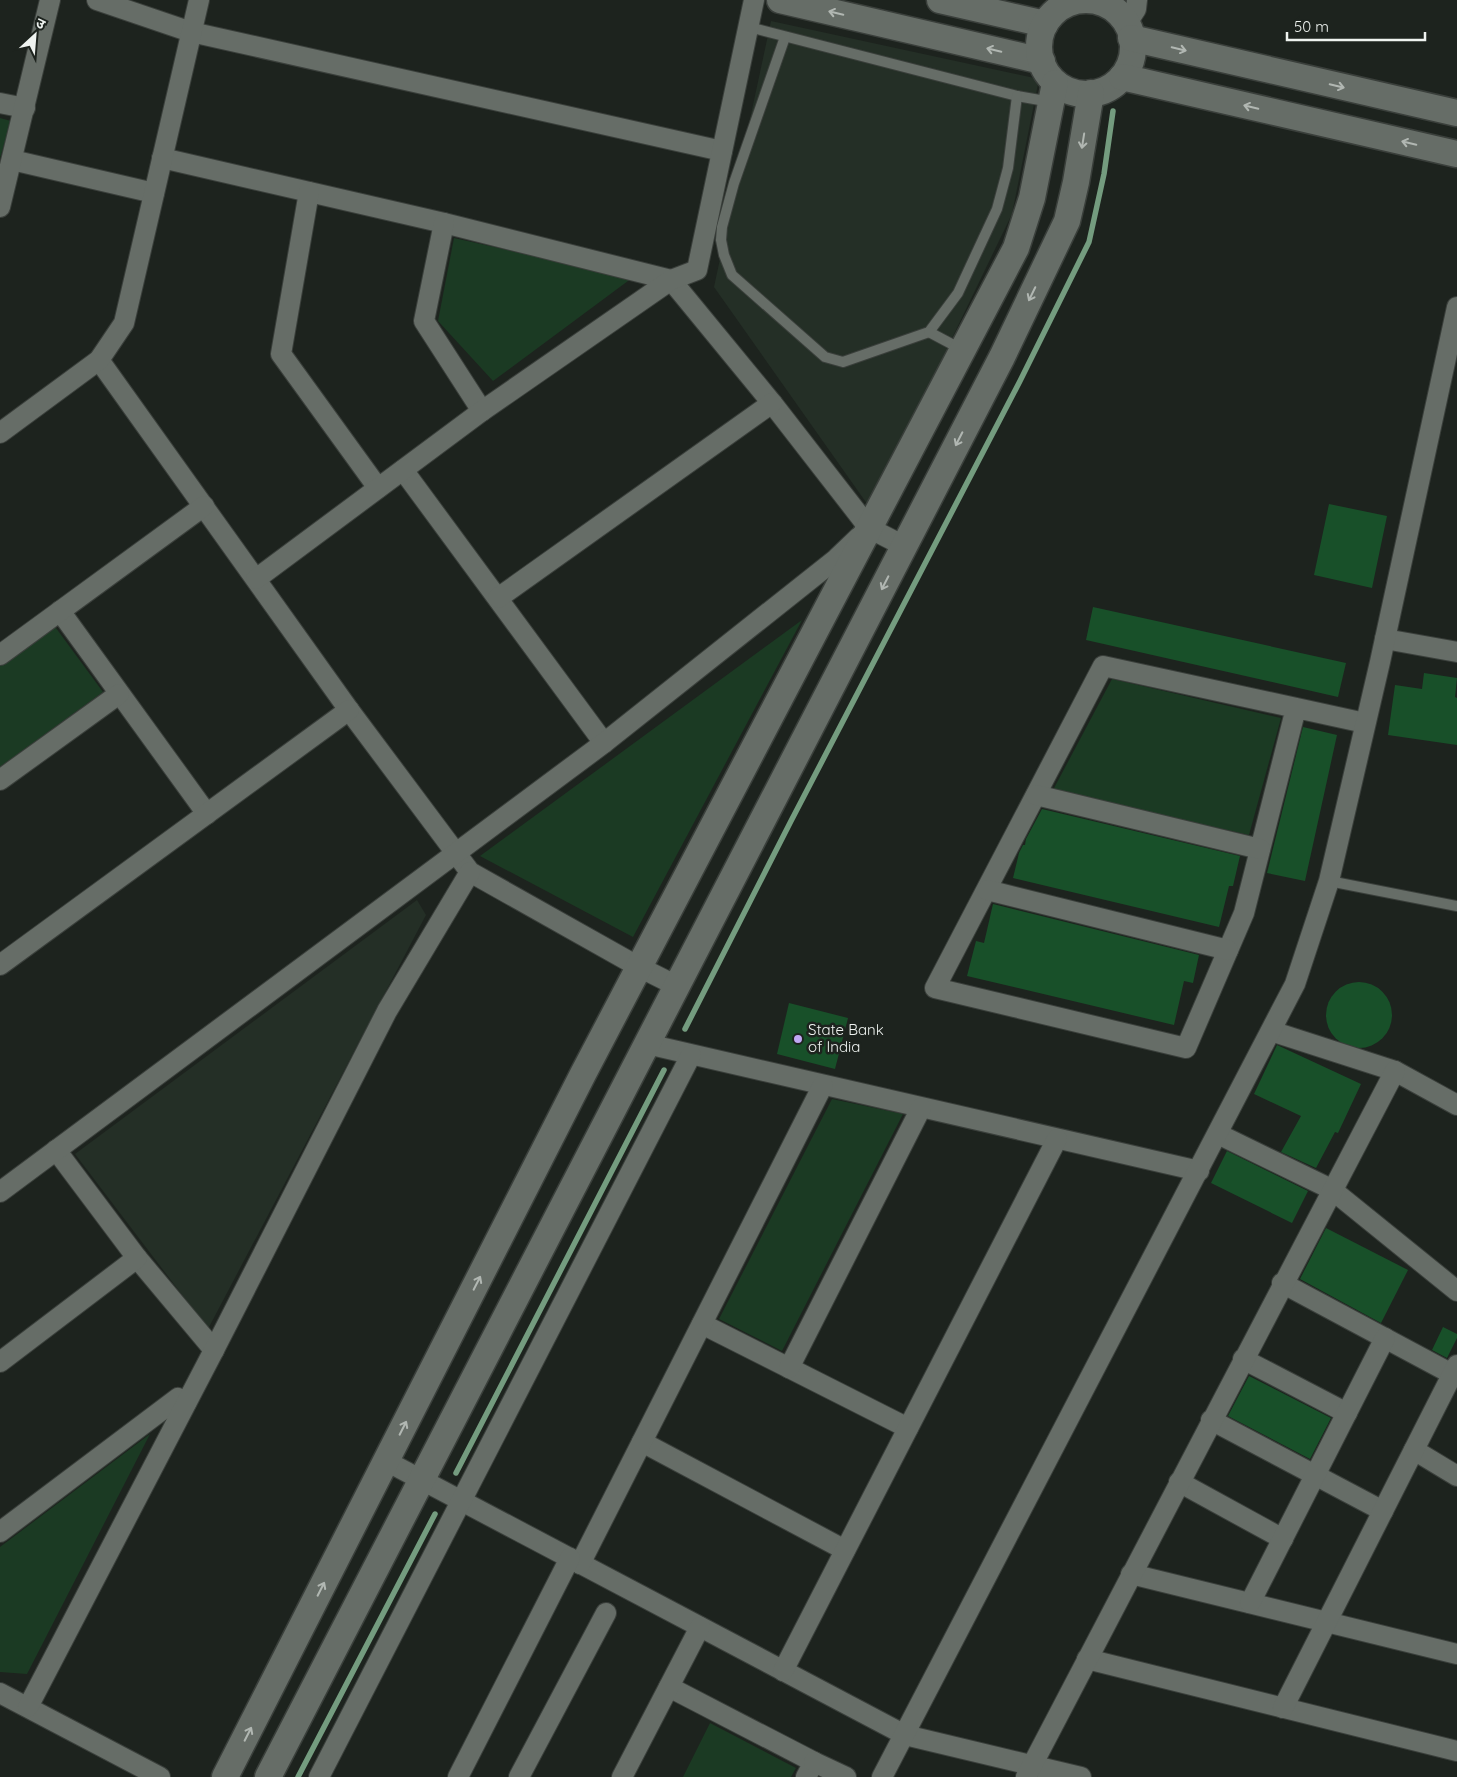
<svg xmlns="http://www.w3.org/2000/svg" width="1457" height="1777" font-family="Quicksand,'Noto Sans Devanagari',sans-serif">
<style>
.built{fill:#242f26}
.green{fill:#1b3a23}
.lines{fill:none;stroke-linecap:round;stroke-linejoin:round}
.stream{stroke:#749c7f;stroke-width:5.5}
.building{fill:#185029}
.service-casing{stroke:#3a3f3b;stroke-width:12}
.minor-casing{stroke:#3a3f3b;stroke-width:22}
.tertiary-casing{stroke:#3a3f3b;stroke-width:29}
.service{stroke:#666d67;stroke-width:10}
.minor{stroke:#666d67;stroke-width:20}
.tertiary{stroke:#666d67;stroke-width:26}
.oneway{stroke:#b1b7b2}
.poi-dot{fill:#c0a8f3;stroke:#1d231e;stroke-width:2}
.labels{text-anchor:middle;stroke-width:5;stroke-linejoin:round;paint-order:stroke}
.poi-label{font-size:15px;fill:#eff3f0;stroke:#1d231e;text-anchor:start}
</style>
<rect width="100%" height="100%" fill="#1d231e"/>
<g class="built">
<path d="M771 21 1039 79 1012 214 870 508 714 287Z"/>
<path d="M417 900 426 915 208 1329 75 1154Z"/>
</g>
<g class="green">
<path d="M0 118 11 121 0 158Z"/>
<path d="M454 238 632 278 493 381 438 321Z"/>
<path d="M802 620 633 937 480 856Z"/>
<path d="M53 624 103 692 0 767V663Z"/>
<path d="M1112 679 1281 718 1249 835 1053 790Z"/>
<path d="M832 1099 903 1114 782 1351 719 1319Z"/>
<path d="M150 1434 27 1674 0 1672V1547Z"/>
<path d="M710 1723 796 1768 791 1777H683Z"/>
</g>
<g class="lines">
<g class="stream">
<path d="M685 1029 791 821 1020 381 1089 242 1104 174 1113 111"/>
<path d="M456 1473 664 1070"/>
<path d="M298 1777 435 1514"/>
</g>
</g>
<g class="building">
<path d="M1329 504 1387 516 1372 588 1314 575Z"/>
<path d="M1093 607 1346 663 1338 697 1086 640Z"/>
<path d="M1424 673 1457 678 1455 697 1457 698V745L1388 735 1395 685 1422 689Z"/>
<path d="M1303 727 1337 735 1305 881 1267 873Z"/>
<path d="M1042 809 1240 856 1233 886H1229L1219 927 1013 878 1019 853 1023 845H1025L1026 839Z"/>
<path d="M993 904 1199 955 1193 983 1184 981 1174 1025 967 976 976 941 984 943Z"/>
<circle cx="1359" cy="1015" r="33"/>
<path d="M789 1003 848 1018 835 1069 777 1054Z"/>
<path d="M1277 1045 1361 1084 1338 1133 1335 1132 1316 1168 1281 1152 1301 1116 1254 1094Z"/>
<path d="M1227 1151 1308 1191 1292 1223 1211 1183Z"/>
<path d="M1326 1228 1408 1270 1381 1323 1300 1279Z"/>
<path d="M1443 1327 1457 1334V1338L1447 1358 1432 1350Z"/>
<path d="M1249 1376 1331 1418 1310 1459 1228 1416Z"/>
</g>
<g class="lines">
<g class="service-casing">
<g id="service">
<path d="M749 27 1017 96 1051 102"/>
<path d="M785 37 734 183 722 227 721 240 724 255 732 275 825 357 843 362 929 332 958 293 997 209 1008 168 1017 96"/>
<path d="M929 332 961 349"/>
<path d="M1329 881 1457 906"/>
</g>
</g>
<g class="minor-casing">
<g id="minor">
<path d="M97 0 191 32 722 151"/>
<path d="M1127 23 1136 9 1137 0"/>
<path d="M0 103 25 108"/>
<path d="M162 158 444 223 671 280 772 403 869 528 904 546"/>
<path d="M12 160 154 193"/>
<path d="M309 192 281 354 378 488"/>
<path d="M0 207 50 0"/>
<path d="M444 223 424 321 482 411"/>
<path d="M99 360 349 710 470 872 639 967 677 986"/>
<path d="M0 433 99 360 124 323 199 0"/>
<path d="M403 470 604 743"/>
<path d="M256 579 482 411 671 280 697 270 754 0"/>
<path d="M498 598 772 403"/>
<path d="M60 611 207 814"/>
<path d="M1385 639 1457 652"/>
<path d="M0 655 204 506"/>
<path d="M1296 708 1244 913 1186 1048 935 988 1103 666 1365 723"/>
<path d="M0 780 119 694"/>
<path d="M1036 795 1260 849"/>
<path d="M987 890 1228 950"/>
<path d="M0 965 349 710"/>
<path d="M1271 1031 1395 1071 1457 1105"/>
<path d="M647 1044 1199 1171"/>
<path d="M1218 1134 1331 1189 1457 1291"/>
<path d="M56 1150 137 1258 214 1350"/>
<path d="M0 1192 604 743 836 559 859 537"/>
<path d="M1282 1283 1452 1374"/>
<path d="M702 1324 908 1428"/>
<path d="M1243 1359 1347 1413"/>
<path d="M0 1362 137 1258"/>
<path d="M789 1368 921 1108"/>
<path d="M1211 1420 1383 1511"/>
<path d="M642 1442 845 1550"/>
<path d="M1414 1450 1457 1476"/>
<path d="M386 1461 905 1735 1081 1777"/>
<path d="M1179 1482 1283 1539"/>
<path d="M0 1532 178 1398 186 1403"/>
<path d="M580 1564 823 1085"/>
<path d="M1131 1574 1457 1654"/>
<path d="M1250 1603 1385 1338"/>
<path d="M1087 1659 1457 1751"/>
<path d="M783 1671 1057 1139"/>
<path d="M669 1687 814 1762 806 1777"/>
<path d="M0 1693 160 1777"/>
<path d="M28 1707 214 1350 387 1011 470 872"/>
<path d="M1283 1708 1457 1365"/>
<path d="M814 1762 846 1777"/>
<path d="M319 1777 691 1055"/>
<path d="M458 1777 570 1558"/>
<path d="M519 1777 606 1613"/>
<path d="M622 1777 700 1627"/>
<path d="M882 1777 1295 984 1329 881 1380 662 1457 307"/>
<path d="M1026 1777 1395 1071"/>
</g>
</g>
<g class="tertiary-casing">
<g id="tertiary">
<path d="M780 0 1042 61"/>
<path d="M940 0 1045 24"/>
<circle cx="1086" cy="47" r="47"/>
<path d="M1131 38 1457 113"/>
<path d="M1122 77 1457 154"/>
<path d="M225 1777 583 1074 1016 248 1032 198 1055 83"/>
<path d="M268 1777 1002 357 1067 221 1076 182 1091 93"/>
</g>
</g>
<use href="#service" class="service"/>
<use href="#minor" class="minor"/>
<use href="#tertiary" class="tertiary"/>
</g>
<defs><path id="oneway-shaft" d="M-6 0H5M1.5-3L5.5 0L1.5 3" fill="none" stroke-width="1.6" stroke-linecap="round" stroke-linejoin="round" transform="scale(1.25)"/></defs>
<g class="oneway">
<use href="#oneway-shaft" transform="translate(836 13) rotate(-167)"/>
<use href="#oneway-shaft" transform="translate(1179 49) rotate(13)"/>
<use href="#oneway-shaft" transform="translate(994 50) rotate(-167)"/>
<use href="#oneway-shaft" transform="translate(1337 86) rotate(13)"/>
<use href="#oneway-shaft" transform="translate(1251 107) rotate(-167)"/>
<use href="#oneway-shaft" transform="translate(1083 141) rotate(99)"/>
<use href="#oneway-shaft" transform="translate(1409 143) rotate(-167)"/>
<use href="#oneway-shaft" transform="translate(1032 294) rotate(116)"/>
<use href="#oneway-shaft" transform="translate(959 439) rotate(117)"/>
<use href="#oneway-shaft" transform="translate(885 583) rotate(117)"/>
<use href="#oneway-shaft" transform="translate(477 1283) rotate(-63)"/>
<use href="#oneway-shaft" transform="translate(403 1428) rotate(-63)"/>
<use href="#oneway-shaft" transform="translate(321 1589) rotate(-63)"/>
<use href="#oneway-shaft" transform="translate(248 1734) rotate(-63)"/>
</g>
<circle class="poi-dot" cx="798" cy="1039" r="5"/>
<g class="labels">
<g class="poi-label">
<text x="808" y="1035">State Bank<tspan x="808" dy="17">of India</tspan></text>
</g>
</g>
<g transform="translate(35 35) rotate(26)" stroke="#1d231e" stroke-width="4" paint-order="stroke">
<path d="M0-4L9 19L0 12L-9 19Z" fill="#eff3f0"/>
<text y="-8" font-size="14" font-weight="bold" text-anchor="middle" fill="#eff3f0">उ</text>
</g>
<path d="M1287 32v8h138v-8" fill="none" stroke="#eff3f0" stroke-width="2.5"/>
<text x="1294" y="32" font-size="15" fill="#eff3f0" stroke="#1d231e" stroke-width="4" paint-order="stroke">50 m</text>
</svg>
